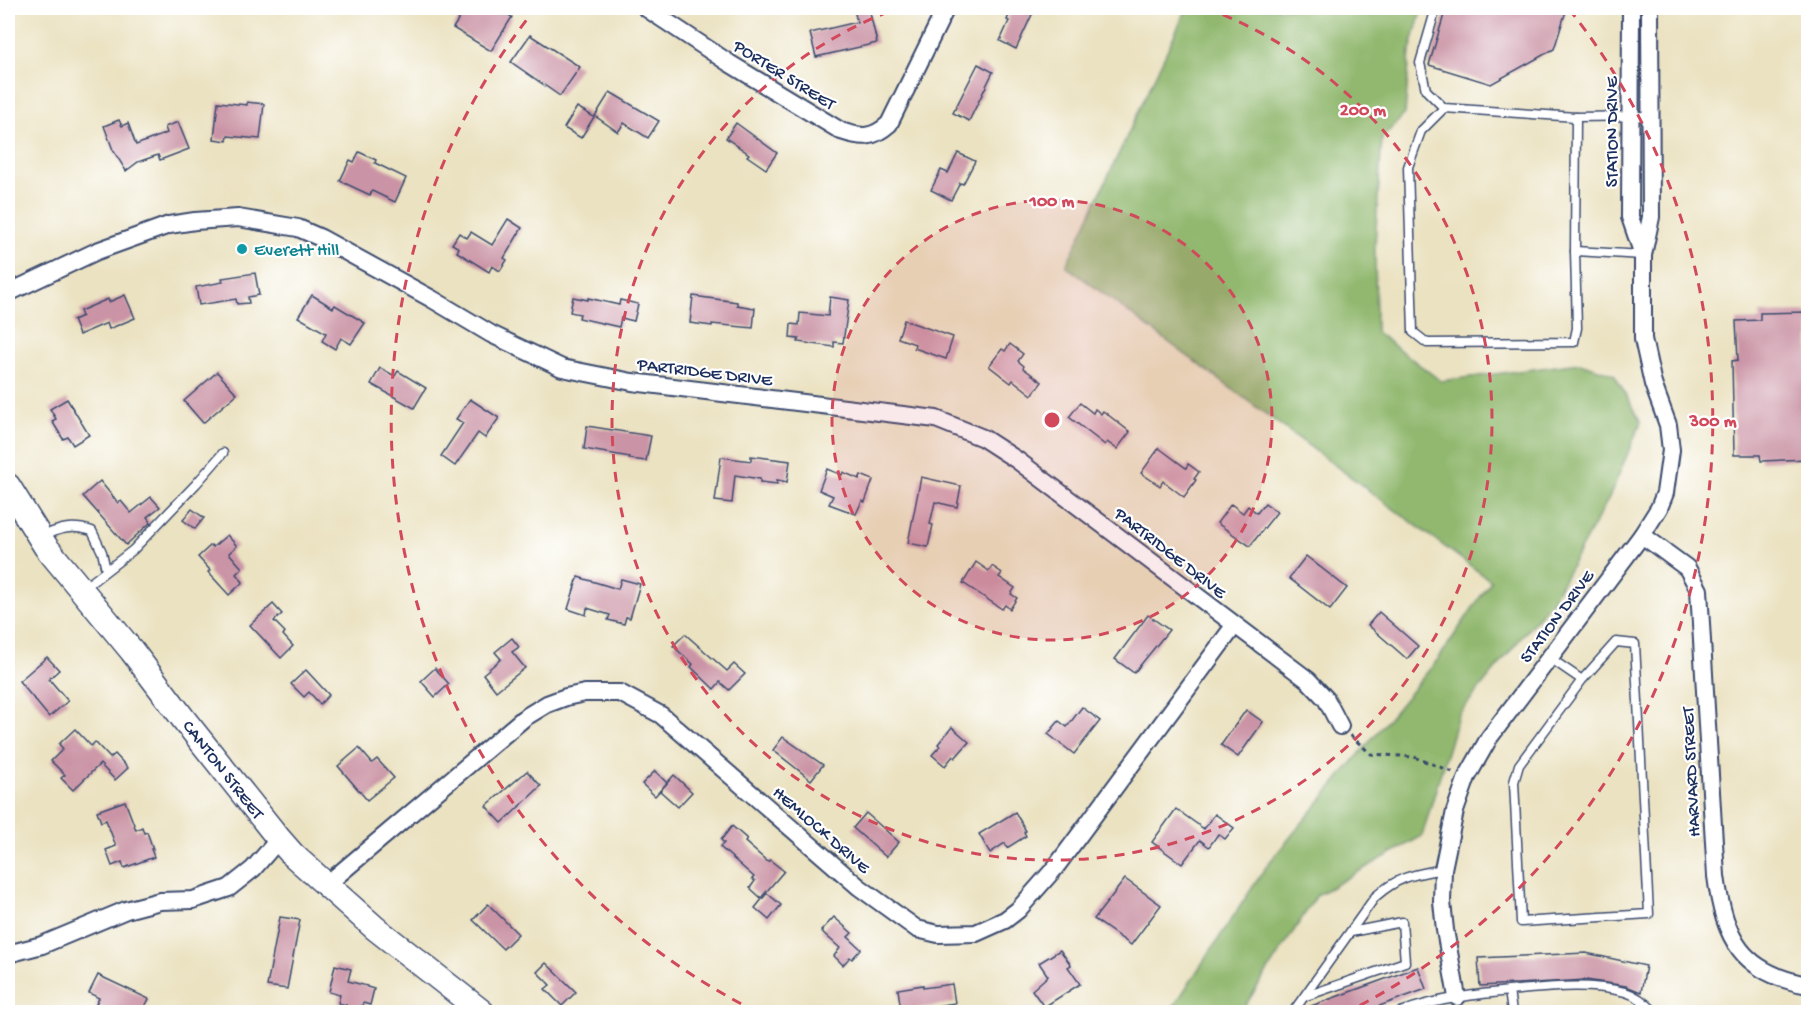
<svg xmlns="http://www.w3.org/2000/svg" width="1816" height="1020" font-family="'Gochi Hand',sans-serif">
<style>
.forest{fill:#91b86e;stroke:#567466;stroke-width:1.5}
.building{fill:#cb94a6}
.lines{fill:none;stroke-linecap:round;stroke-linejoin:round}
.service-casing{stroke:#3a4a6d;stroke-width:11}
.minor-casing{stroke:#3a4a6d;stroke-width:20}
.secondary-casing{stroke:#3a4a6d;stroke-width:27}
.path{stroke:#3a4a6d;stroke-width:3;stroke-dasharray:4.5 4.5;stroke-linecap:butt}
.service{stroke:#fff;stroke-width:8}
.minor{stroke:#fff;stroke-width:16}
.secondary{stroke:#fff;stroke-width:24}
.ring{fill:none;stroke:#d1495b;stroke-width:3;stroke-dasharray:10 8}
.culture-dot{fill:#0f9aa8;stroke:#fff;stroke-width:2}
.labels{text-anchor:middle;stroke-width:4.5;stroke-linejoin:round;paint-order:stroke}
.street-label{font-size:18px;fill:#1b2f5e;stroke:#fff}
.culture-label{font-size:18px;fill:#0d838f;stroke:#fff;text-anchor:start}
.centre{fill:#d1495b;stroke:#fff;stroke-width:3}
.ring-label{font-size:18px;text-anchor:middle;font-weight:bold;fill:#d1495b;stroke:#fff;stroke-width:4.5;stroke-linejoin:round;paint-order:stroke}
</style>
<rect width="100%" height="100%" fill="#fff"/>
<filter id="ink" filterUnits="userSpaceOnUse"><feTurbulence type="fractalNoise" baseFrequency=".0167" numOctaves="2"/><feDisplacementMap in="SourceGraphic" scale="12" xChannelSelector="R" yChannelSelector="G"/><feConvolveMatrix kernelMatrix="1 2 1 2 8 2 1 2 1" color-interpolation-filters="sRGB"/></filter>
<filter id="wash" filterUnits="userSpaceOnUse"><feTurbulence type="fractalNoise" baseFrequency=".008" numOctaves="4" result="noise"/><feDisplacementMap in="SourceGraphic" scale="24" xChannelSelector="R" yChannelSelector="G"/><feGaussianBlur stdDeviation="1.35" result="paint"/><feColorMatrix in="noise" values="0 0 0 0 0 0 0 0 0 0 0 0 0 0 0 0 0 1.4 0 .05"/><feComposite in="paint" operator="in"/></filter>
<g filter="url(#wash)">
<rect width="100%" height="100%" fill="#ebe2c1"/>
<path class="forest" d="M1187 8H1422L1410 51 1405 114 1382 138 1375 244 1376 332 1441 381 1580 363 1614 374 1641 422 1609 498 1552 600 1458 715 1422 836 1317 895 1241 1012H1170L1268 864 1439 658 1491 581 1066 266Z"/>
<g id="blocks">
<g class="building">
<path d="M466 8H497L512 17 491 51 453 28Z"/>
<path d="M860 8H869L877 43 816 57 810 33 857 22 854 9Z"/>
<path d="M1012 8H1035L1016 49 1000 41 1009 21 1007 20Z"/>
<path d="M1446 8H1567L1554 49 1491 84 1429 65Z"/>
<path d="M530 35 580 67 560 96 511 62Z"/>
<path d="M978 64 993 72 969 121 953 113Z"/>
<path d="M610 92 659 121 648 138 624 123 618 132 595 116Z"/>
<path d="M218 102 247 105V102L264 104 260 139 228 136 227 141 214 139Z"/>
<path d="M577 107 594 117 581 138 564 128Z"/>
<path d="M119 120 122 126 128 123 136 145 167 133 165 127 178 122 189 149 160 160 158 155 138 162 126 171 113 150 104 126Z"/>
<path d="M736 123 777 153 766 169 747 156 749 154 726 138Z"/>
<path d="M359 152 376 160 375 163 406 178 395 202 372 191 370 195 340 181 350 160 354 162Z"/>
<path d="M958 153 975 161 963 184 960 183 951 200 931 190 941 170 948 173Z"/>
<path d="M508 219 522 228 504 258 507 260 500 271 492 266 489 272 457 252 459 248 452 244 459 233 467 238 471 232 492 245Z"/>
<path d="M255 273 259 295 248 297 249 303 237 304 236 299 199 305 196 287 223 282 222 278Z"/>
<path d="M125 295 135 318 109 329 107 323 79 335 73 320 82 316 80 311 108 299 109 302Z"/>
<path d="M312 295 333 308 335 305 365 323 351 344 341 338 335 349 322 341 326 333 298 317Z"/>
<path d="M693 296 737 302V305L755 308 753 328 712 324V326L690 323Z"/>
<path d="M573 297 588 300V298L619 305 620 300 638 304 634 321 621 318 619 327 579 318 580 314 570 312Z"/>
<path d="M830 297 849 300 843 343 834 342V347L798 342 799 339 790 338 791 324 799 325 800 313 828 316Z"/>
<path d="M1809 312V459L1761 461 1760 455H1734L1732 361 1738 360 1736 321 1760 320V313Z"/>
<path d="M904 320 953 337 946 359 914 348 915 344 898 338Z"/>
<path d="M1010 344 1023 354 1018 361 1024 366 1023 368 1042 382 1032 395 1013 380 1011 383 989 366 1002 349 1005 351Z"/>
<path d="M380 368 395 376 398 371 426 388 414 408 371 384Z"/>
<path d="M217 372 237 394 203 423 184 401Z"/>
<path d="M67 399 89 435 73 445 68 437 63 439 52 421 56 419 50 409Z"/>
<path d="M470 399 499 418 485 438 478 433 455 466 441 456 463 423 456 419Z"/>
<path d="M1080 403 1093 413 1095 409 1101 414 1103 411 1130 432 1117 449 1107 442 1105 445 1069 417Z"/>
<path d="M587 426 651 436 646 461 629 459 630 457 584 449Z"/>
<path d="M1159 448 1186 468 1188 464 1199 472 1194 479 1196 480 1184 497 1163 481 1160 486 1141 473Z"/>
<path d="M751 456 790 461 787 482 777 480V484L760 482V479L735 475 732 503 715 501 721 457 751 461Z"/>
<path d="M827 469 842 475 843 472 859 479 861 475 873 480 865 502 862 501 856 514 829 504 833 496 819 490Z"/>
<path d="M921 477 961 486 957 507 935 502 930 524 933 525 928 547 908 543Z"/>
<path d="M100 481 118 503 121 501 131 513 151 497 160 507 147 517 151 522 126 545 83 496Z"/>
<path d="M1265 503 1277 512 1250 546 1217 523 1231 504 1243 513 1248 506 1257 513Z"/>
<path d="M192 509 204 518 195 529 183 520Z"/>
<path d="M227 535 237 546 229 553 242 568 236 574 243 582 229 595 208 572 210 570 198 557 211 545 213 547Z"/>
<path d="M1306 556 1347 588 1330 610 1289 578Z"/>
<path d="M976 562 989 571 992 566 1002 573 999 577 1015 588 1011 594 1017 598 1010 609 1005 605 1002 609 963 583Z"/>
<path d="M578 577 618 589 621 579 640 584 630 618 626 617 624 624 608 620 610 615 587 608 586 615 568 609Z"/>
<path d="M273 604 282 614 274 621 285 632 283 635 293 646 281 658 250 625Z"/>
<path d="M1379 612 1418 646 1407 659 1368 625Z"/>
<path d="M1148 615 1169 630 1134 673 1115 659Z"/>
<path d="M685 634 727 671 734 664 745 674 729 690 720 682 714 689 691 667 693 664 673 646Z"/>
<path d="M512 638 519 647 512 652 525 668 496 691 483 674 501 659 495 652Z"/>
<path d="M47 657 59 670 49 679 68 701 49 717 19 681Z"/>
<path d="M435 668 449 684 435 697 421 681Z"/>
<path d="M306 670 329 695 320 704 309 692 304 697 291 684Z"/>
<path d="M1082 707 1100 721 1074 754 1048 734 1059 721 1067 727Z"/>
<path d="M1246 710 1263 722 1238 757 1221 745Z"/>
<path d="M952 727 969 742 955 758 953 756 945 766 932 755 940 746 938 744Z"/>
<path d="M75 729 91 746 95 742 110 758 115 754 128 768 115 780 100 764 73 790 61 778 65 775 51 761 63 749 59 744Z"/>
<path d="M783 737 823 765 811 780 773 750Z"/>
<path d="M359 748 372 763 377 759 394 778 367 800 338 766Z"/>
<path d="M527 771 541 786 502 823 486 806Z"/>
<path d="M655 771 667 783 655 796 642 784Z"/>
<path d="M674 775 692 792 678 807 660 791Z"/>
<path d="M125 801 136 830 142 827 144 833 147 832 153 849H151L154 857 124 868 122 862 112 866 106 850 116 846 106 820 101 822 97 811Z"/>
<path d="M1176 809 1204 829 1215 814 1234 828 1225 839 1218 834 1209 847 1200 840 1182 864 1152 842Z"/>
<path d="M1015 812 1026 831 1024 832 1026 836 1007 848 1005 843 990 853 979 834Z"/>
<path d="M866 813 899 842 886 857 853 828Z"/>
<path d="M732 826 747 839 745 842 768 862 770 860 784 871 761 898 750 888 755 881 752 879 754 877 720 847 724 843 721 840Z"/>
<path d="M1125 879 1161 905 1131 945 1094 919Z"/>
<path d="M767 893 781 905 769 920 755 908Z"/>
<path d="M488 904 518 934 503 949 473 920Z"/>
<path d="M280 917 300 920 287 989 267 986Z"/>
<path d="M834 917 852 933 848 937 861 949 852 959 850 957 843 965 834 956 840 948 821 931Z"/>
<path d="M1060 950 1071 965 1068 967 1080 984 1044 1007 1032 990 1048 976 1039 963Z"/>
<path d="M1586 953 1646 966 1641 992 1626 986 1586 980 1480 986 1478 958Z"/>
<path d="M546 963 576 992 562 1006 545 989 550 985 537 972Z"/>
<path d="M335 965 351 969 348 981 367 986V987L374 989 370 1005 363 1003 360 1012 344 1009 346 1005 338 1003 340 995 329 992Z"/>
<path d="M1418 967 1426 989 1363 1012H1300L1303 1009Z"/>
<path d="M98 975 149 999 142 1012H123L115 1008 113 1012H108L95 1006 99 998 89 993Z"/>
<path d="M952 984 955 1003 901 1011 898 989 923 985V988Z"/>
</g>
</g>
</g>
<g filter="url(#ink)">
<use href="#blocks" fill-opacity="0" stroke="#3a4a6d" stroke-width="1.5"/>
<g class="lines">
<g class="service-casing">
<g id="service">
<path d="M1436 8 1420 63 1426 90 1444 108 1576 117 1650 116"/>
<path d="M1444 108 1421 131 1408 167 1413 332 1427 343 1574 342 1577 328 1575 251 1576 117"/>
<path d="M1575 251 1643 255"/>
<path d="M42 536C61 528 72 525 92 531L102 552 106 570"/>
<path d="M84 588 133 550 196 484 223 453"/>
<path d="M1550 658 1582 680 1616 642 1635 644 1649 914 1521 922 1514 782 1519 765 1582 680"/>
<path d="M1509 991 1512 1012"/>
<path d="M1306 996 1405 962 1402 922 1351 932"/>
<path d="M1293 1012 1375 897C1399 876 1412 875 1443 869"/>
<path d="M1401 1012C1439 998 1479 994 1519 990 1553 987 1591 983 1625 992 1636 995 1647 1004 1655 1012"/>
</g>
</g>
<g class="minor-casing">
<g id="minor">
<path d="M646 8 729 63 841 131C862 138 872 139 889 124L946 8"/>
<path d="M1631 8 1630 217 1643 255"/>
<path d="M8 293 97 251 169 225 195 221 238 218 298 228 321 238 432 299 491 334 562 368 632 382 936 419 983 438 1017 460 1308 680 1326 699 1340 726"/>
<path d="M1642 535 1687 568 1699 590 1716 876C1724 939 1742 973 1808 985"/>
<path d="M326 885 524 718 547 704 566 697 585 693H620L661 715 859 887 917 929 938 934 976 933 1005 920 1018 910 1055 868 1234 626"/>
<path d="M8 954 42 945 126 910 160 901 193 900 229 888 253 869 279 839"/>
<path d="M1457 997 1445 930 1442 902 1443 869 1455 811 1467 777 1489 738 1642 535 1659 508 1665 493 1671 450 1668 425 1653 384 1643 339V255L1651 217 1650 8"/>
</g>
</g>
<g class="secondary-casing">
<path id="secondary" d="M8 486 46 547 132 651 185 721 279 839 293 855 375 928 482 1012"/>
</g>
<path class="path" d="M1350 735 1371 754 1414 757 1453 772"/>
<use href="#service" class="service"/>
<use href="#minor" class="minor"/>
<use href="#secondary" class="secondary"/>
</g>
</g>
<circle cx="1052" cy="420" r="220" fill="#d1495b" fill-opacity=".12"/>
<g class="ring">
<circle cx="1052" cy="420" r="220"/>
<path d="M1206 8A440 440 0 1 1 898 8"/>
<path d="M757 1012A661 661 0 0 1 535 9M1569 9A661 661 0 0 1 1347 1012"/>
</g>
<circle class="culture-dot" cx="242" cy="249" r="6"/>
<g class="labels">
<g class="street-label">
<text transform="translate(785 74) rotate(32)" y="6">PORTER STREET</text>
<text transform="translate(1611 132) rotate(-90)" y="6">STATION DRIVE</text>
<text transform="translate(705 371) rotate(7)" y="6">PARTRIDGE DRIVE</text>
<text transform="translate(1171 552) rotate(38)" y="6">PARTRIDGE DRIVE</text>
<text transform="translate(1556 616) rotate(-53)" y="6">STATION DRIVE</text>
<text transform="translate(224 769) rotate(52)" y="6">CANTON STREET</text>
<text transform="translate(1690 772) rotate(-93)" y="6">HARVARD STREET</text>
<text transform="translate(822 829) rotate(41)" y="6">HEMLOCK DRIVE</text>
</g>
<g class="culture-label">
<text x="254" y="255">Everett Hill</text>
</g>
</g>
<circle cx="1052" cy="420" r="9" class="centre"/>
<g class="ring-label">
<text x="1363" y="115">200 m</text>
<text x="1052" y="206">100 m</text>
<text x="1713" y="426">300 m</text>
</g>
<rect width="1816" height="1020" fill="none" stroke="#fff" stroke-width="30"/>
</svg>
